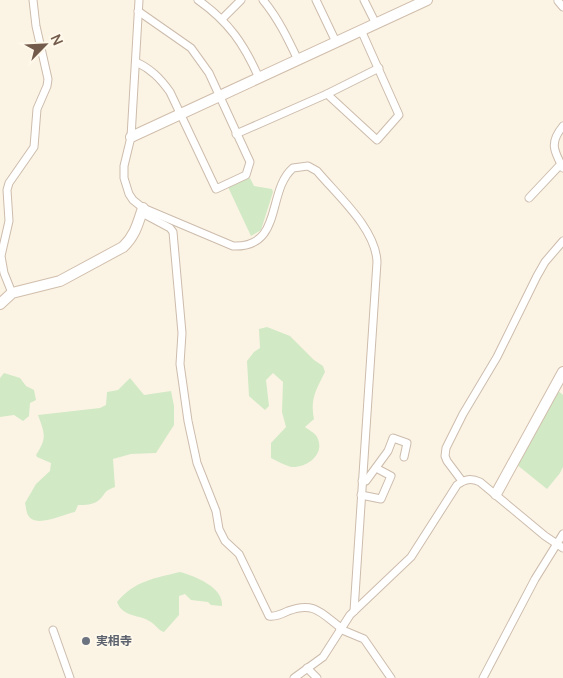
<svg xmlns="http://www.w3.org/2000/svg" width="563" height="678" font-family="Manrope,'Noto Sans JP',sans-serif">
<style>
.green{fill:#d1e9c4}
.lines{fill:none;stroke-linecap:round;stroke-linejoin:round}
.street-casing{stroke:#cdbcac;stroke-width:9}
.secondary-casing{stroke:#d1beac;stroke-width:12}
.street{stroke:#fff;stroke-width:7}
.secondary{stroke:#fff;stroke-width:10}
.worship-dot{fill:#6b7280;stroke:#fef8eb;stroke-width:2}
.labels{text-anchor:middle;stroke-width:4;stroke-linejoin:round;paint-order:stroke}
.worship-label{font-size:12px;font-weight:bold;fill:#5b616d;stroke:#fef8eb;text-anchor:start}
</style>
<rect width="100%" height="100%" fill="#fbf4e5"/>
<g class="green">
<path d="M250 178 254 186 272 189 273 192 261 230 251 236 228 187Z"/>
<path d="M267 327 290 336 314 360 323 366 325 372C316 390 310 399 314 419L305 427C309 430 315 433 317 437 326 454 307 468 292 467 286 466 277 461 271 458V443L286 427 282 412 283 382 273 373 266 380 269 406 265 410 249 396 247 361 254 352 260 348 259 329Z"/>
<path d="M4 373 20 378 26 386 34 390 36 400 30 403 29 416 23 421 14 415 0 417V378Z"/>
<path d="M130 378 144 395 171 391 174 406V425L156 453 131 454 113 459 115 487C103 491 106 494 99 500 93 505 85 505 78 505L75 512C63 514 35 529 28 515 26 512 26 506 25 503L36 484 50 471 51 463 37 457 36 455C47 438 45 434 38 415L100 408 106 405 107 392 118 390Z"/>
<path d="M557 390 563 395V467L560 473 547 489 516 464Z"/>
<path d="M180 572C194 576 224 587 222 606L211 605 208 602 191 600 185 594 179 596V615L164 632C158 630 157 626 151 622 140 614 123 618 117 602 134 581 155 578 180 572Z"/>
</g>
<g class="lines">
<g class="street-casing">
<g id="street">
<path d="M139 0 131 137 124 166V178L129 194 133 200 143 208 233 246C284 248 266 191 293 168L308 166 317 171C338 196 376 229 377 262L354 611"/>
<path d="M198 0C229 22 244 44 259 78"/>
<path d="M263 0C278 18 288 39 298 60"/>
<path d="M316 0 336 42"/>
<path d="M364 0 376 24"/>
<path d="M558 1 563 7"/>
<path d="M222 19 241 0"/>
<path d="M136 62C151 69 160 78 170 92L216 189 246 175 250 162 209 73 191 48 138 11"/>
<path d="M327 94 377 140 399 115 361 30"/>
<path d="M563 126C549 143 554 151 563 168"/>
<path d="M236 134 327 94 379 68"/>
<path d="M529 198 561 164"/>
<path d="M142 213 170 228 173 232 182 333 180 364 188 421 197 463 216 511 219 529 225 541 239 554 269 616C275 617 282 614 288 611 314 601 321 613 341 628"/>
<path d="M12 293 4 273 1 256 9 221 7 190 9 183 34 147 37 109 47 86 48 79 36 26 33 0"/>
<path d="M362 481H366L388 451 393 438 407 443 404 457"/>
<path d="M462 481 447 461 445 456 446 448 463 414 497 357 537 276 545 262 563 241"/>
<path d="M361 495 381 499 391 476 376 468"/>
<path d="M340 629 364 639 391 678"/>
<path d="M53 630 70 678"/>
<path d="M307 668 317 678"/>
<path d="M294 678 323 657 350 615 411 557 457 485C465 479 471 478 480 482L545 536 563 548"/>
<path d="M483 678 535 579 563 534"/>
</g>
</g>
<g class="secondary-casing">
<g id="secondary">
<path d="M131 137 427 0"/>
<path d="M0 304 12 293 60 281 123 247C135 236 138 223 143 208"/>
<path d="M496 494 563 372"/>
</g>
</g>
<use href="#street" class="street"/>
<use href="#secondary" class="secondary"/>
</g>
<circle class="worship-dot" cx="86" cy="641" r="5"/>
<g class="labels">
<g class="worship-label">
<text x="96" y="645">実相寺</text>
</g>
</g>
<g transform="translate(45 45) rotate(66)" stroke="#fef8eb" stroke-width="4" paint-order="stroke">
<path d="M0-4L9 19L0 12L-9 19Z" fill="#735b4b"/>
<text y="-8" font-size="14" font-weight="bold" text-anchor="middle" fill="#735b4b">N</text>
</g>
</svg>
